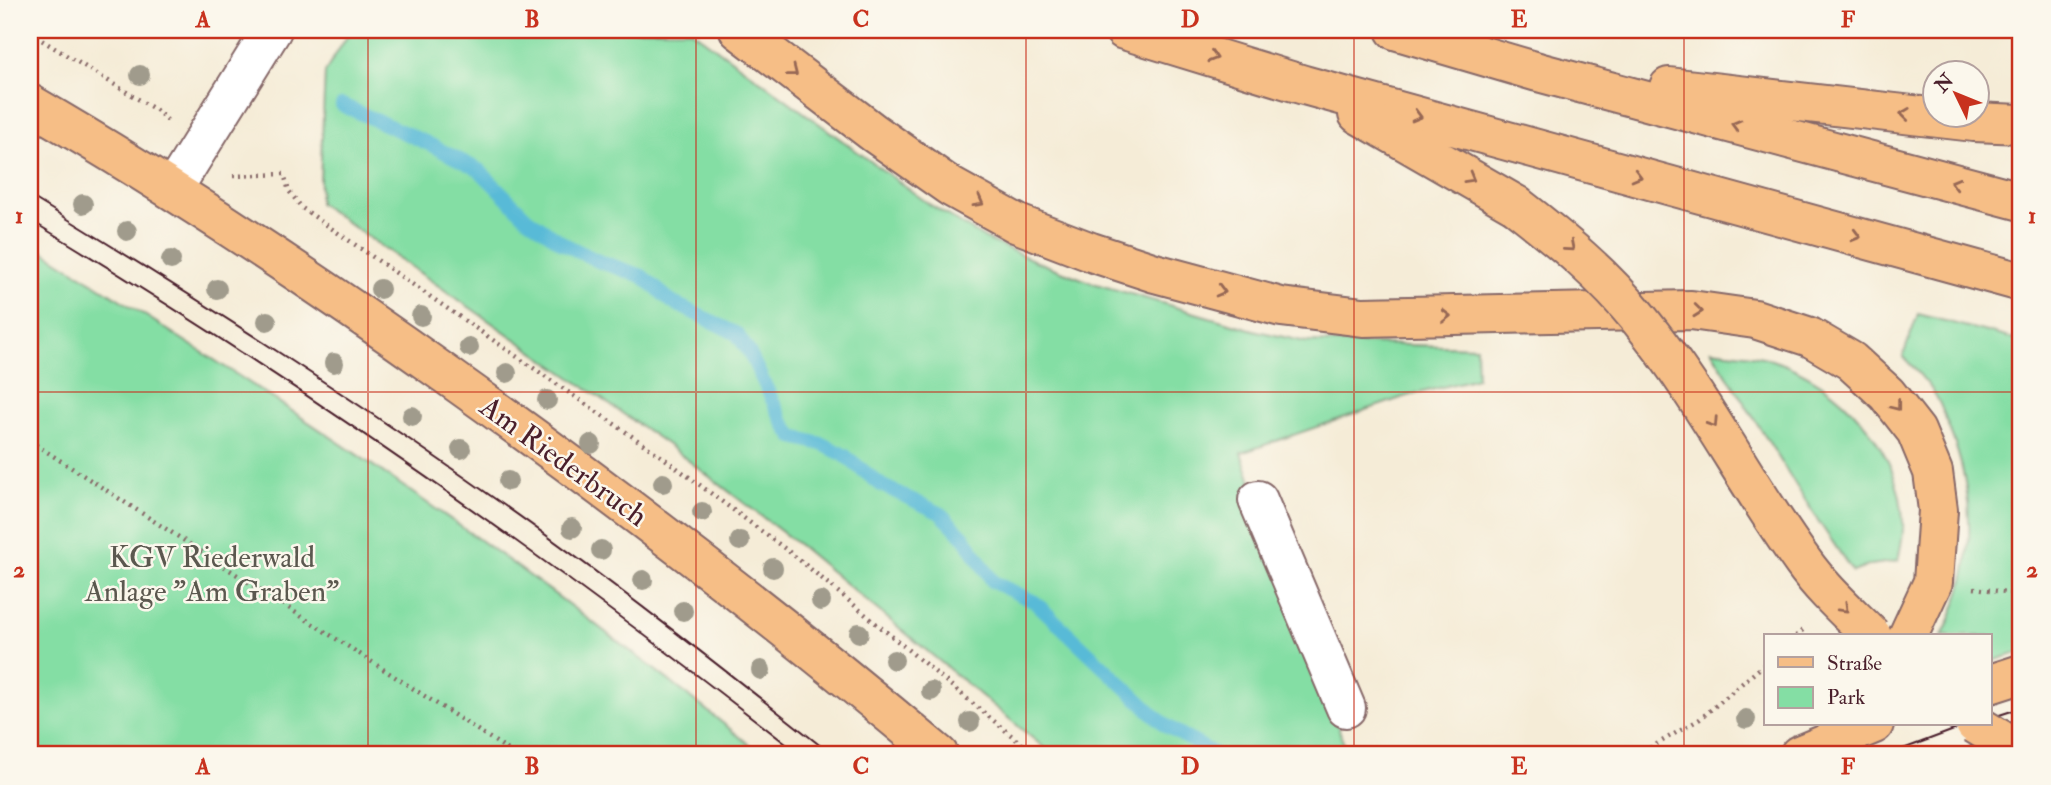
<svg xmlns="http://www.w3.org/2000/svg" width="2051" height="785" font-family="'IM FELL Double Pica',serif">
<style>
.green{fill:#84dea4;stroke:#677e68;stroke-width:2}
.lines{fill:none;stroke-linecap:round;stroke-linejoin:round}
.stream{stroke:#58bad7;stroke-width:14}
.minor-casing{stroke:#866767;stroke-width:42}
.major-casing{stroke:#866767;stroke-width:42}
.highway-casing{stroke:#866767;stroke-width:42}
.path{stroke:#866767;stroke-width:4.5;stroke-dasharray:2 5;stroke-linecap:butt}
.minor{stroke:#fff;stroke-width:38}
.major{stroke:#f6be86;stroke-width:38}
.highway{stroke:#f6be86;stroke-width:38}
.tram{stroke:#4a1f2b;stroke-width:2}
.highway-bridge-casing{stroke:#866767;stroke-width:42;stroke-linecap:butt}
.highway-bridge{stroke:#f6be86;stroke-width:38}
.tree{fill:#a09b8c}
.oneway{stroke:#976754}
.grid{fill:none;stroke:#c8321e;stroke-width:2;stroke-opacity:0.55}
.labels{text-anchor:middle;stroke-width:5;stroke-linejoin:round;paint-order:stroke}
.street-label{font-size:30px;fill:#4a1f2b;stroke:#fbf7ec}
.park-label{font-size:30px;fill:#5b584f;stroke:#fbf7ec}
.neatline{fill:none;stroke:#c8321e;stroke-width:2.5}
.grid-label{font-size:23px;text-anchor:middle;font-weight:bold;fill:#c8321e}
</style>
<rect width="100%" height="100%" fill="#fbf7ec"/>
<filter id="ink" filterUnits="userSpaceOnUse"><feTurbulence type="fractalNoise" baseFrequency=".0143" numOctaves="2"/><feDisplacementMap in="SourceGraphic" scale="14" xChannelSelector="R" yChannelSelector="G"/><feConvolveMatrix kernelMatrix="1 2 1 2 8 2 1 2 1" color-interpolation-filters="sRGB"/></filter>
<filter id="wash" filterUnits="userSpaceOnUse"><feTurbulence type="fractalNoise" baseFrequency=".00686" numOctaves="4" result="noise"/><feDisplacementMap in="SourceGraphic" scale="28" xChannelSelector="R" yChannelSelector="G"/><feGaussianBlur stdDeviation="1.57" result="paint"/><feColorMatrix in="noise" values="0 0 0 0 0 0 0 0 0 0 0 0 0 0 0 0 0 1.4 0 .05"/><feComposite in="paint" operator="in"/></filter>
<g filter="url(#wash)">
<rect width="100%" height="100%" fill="#f5ecd7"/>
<g class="green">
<path d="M351 30H691L929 204 986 239 1040 263 1093 283 1257 331 1306 342 1476 347 1477 378 1404 397 1241 453 1348 755H1053L799 545 668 445 319 203 325 72Z"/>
<path d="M30 243C284 401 530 565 762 755H30Z"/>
<path d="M1918 314 2021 341V652L1990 662V636H1942C1977 570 1977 497 1949 428 1945 417 1941 403 1934 393 1926 380 1913 368 1903 356Z"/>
<path d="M1711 350C1730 353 1751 353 1769 359 1841 382 1900 447 1903 523 1904 535 1900 549 1898 561L1871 565 1853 572 1819 522Z"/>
</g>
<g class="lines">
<path class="stream" d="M342 105 427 143 479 170 527 218 564 244 598 261 642 276 672 302 737 334 749 352 783 422 793 437 822 444 844 455 881 485 940 513 965 538 993 582 1035 602 1165 725 1216 755"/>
</g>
</g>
<g filter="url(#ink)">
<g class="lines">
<g class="minor-casing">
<g id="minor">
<path d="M173 189 272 30"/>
<path d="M1258 500 1346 708"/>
</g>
</g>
<g class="major-casing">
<g id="major">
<path d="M30 104C173 187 310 278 445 374 614 494 780 621 939 755"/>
<path d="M1990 684 2021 674"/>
<path d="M1799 755 1874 724"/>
</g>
</g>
<g class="highway-casing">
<g id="highway">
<path d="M739 30 874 133 951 187 1018 224 1091 252 1155 273 1281 307 1363 317 1691 310 1755 319 1810 337 1851 361 1887 394 1916 431 1933 472 1938 510 1933 582 1908 636"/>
<path d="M1124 30 1304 85 2021 282"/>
<path d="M1395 30 1538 72 2021 201"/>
<path d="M1669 87 1974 122 2021 124"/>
<path d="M1358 114 1516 205"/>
<path d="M1830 741 1844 724"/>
</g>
</g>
<g class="path">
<path d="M30 33 156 110 168 121"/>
<path d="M233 176 284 174 289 191 302 208 665 459 796 557 1035 755"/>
<path d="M30 441 516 755"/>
<path d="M1974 588 2021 594"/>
<path d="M1796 636 1805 628"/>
<path d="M30 748 41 755"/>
<path d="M1638 755 1700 719 1766 663"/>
</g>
<use href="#minor" class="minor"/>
<use href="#major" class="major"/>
<use href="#highway" class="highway"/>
<g class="tram">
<path d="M30 196C186 291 341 390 491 496 608 578 720 666 832 755"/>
<path d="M30 220C298 381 554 561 800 755"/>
<path d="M1990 718 2021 708"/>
<path d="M1887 755 1970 724"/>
<path d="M1947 755 2021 730"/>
</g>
<g class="highway-bridge-casing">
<g id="highway-bridge">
<path d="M1516 205C1561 240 1604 275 1640 320 1702 396 1746 484 1803 562 1823 590 1848 612 1872 636"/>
<path d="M1975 724 2021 752"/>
</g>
</g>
<use href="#highway-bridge" class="highway-bridge"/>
</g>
<g class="tree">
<circle cx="140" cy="75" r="10"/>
<circle cx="83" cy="204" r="10"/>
<circle cx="127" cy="231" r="10"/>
<circle cx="171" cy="260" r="10"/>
<circle cx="217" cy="289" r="10"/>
<circle cx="380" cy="289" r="10"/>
<circle cx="421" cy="316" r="10"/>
<circle cx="267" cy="321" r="10"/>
<circle cx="469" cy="347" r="10"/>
<circle cx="334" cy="363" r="10"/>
<circle cx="507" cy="373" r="10"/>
<circle cx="547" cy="400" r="10"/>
<circle cx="412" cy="416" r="10"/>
<circle cx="591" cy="444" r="10"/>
<circle cx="461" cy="449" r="10"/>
<circle cx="508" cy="481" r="10"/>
<circle cx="663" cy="483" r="10"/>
<circle cx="702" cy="512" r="10"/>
<circle cx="572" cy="528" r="10"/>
<circle cx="740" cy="541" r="10"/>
<circle cx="601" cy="550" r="10"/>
<circle cx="773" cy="568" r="10"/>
<circle cx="643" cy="580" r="10"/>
<circle cx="821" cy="601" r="10"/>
<circle cx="683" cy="611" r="10"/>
<circle cx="859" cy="633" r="10"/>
<circle cx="894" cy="660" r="10"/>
<circle cx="761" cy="670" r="10"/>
<circle cx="931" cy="691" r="10"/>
<circle cx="1746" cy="719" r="10"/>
<circle cx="970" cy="722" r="10"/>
</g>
<defs><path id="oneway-chevron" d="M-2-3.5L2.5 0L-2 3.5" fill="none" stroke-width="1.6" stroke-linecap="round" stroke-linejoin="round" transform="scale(1.75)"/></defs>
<g class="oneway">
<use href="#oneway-chevron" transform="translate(1213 57) rotate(17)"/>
<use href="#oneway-chevron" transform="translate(793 72) rotate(38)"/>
<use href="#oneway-chevron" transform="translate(1905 114) rotate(-173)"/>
<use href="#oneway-chevron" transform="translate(1417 116) rotate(15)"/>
<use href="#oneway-chevron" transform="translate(1736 125) rotate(-165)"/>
<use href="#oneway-chevron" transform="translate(1637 176) rotate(15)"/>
<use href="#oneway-chevron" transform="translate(1470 178) rotate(30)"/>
<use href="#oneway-chevron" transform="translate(1955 183) rotate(-165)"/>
<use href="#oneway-chevron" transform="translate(979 202) rotate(29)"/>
<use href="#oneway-chevron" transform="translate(1856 236) rotate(15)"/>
<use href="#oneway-chevron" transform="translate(1570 247) rotate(41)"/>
<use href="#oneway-chevron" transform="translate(1221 291) rotate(15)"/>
<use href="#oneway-chevron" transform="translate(1698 311) rotate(6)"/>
<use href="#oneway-chevron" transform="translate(1446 316) rotate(-1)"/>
<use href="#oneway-chevron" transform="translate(1896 406) rotate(52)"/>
<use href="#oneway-chevron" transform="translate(1713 423) rotate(57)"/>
<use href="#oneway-chevron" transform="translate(1844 608) rotate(45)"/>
</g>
</g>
<path class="grid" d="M368 30V755M696 30V755M1026 30V755M1354 30V755M1684 30V755M30 392H2021"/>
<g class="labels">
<g class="street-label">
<text transform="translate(564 461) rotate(36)" y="10">Am Riederbruch</text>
</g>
<g class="park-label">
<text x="212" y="567">KGV Riederwald<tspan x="212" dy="34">Anlage "Am Graben"</tspan></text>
</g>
</g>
<rect width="2051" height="785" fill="none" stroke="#fbf7ec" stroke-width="77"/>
<rect x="1764" y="634" width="228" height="91" fill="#fbf7ec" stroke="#b4a19f" stroke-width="2"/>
<rect x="1778" y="657" width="35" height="10" fill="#f6be86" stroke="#b4a19f" stroke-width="2"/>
<text x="1827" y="670" font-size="21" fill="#4a1f2b">Straße</text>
<rect x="1778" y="687" width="35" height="21" fill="#84dea4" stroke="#b4a19f" stroke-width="2"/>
<text x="1827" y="704" font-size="21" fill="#4a1f2b">Park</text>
<g transform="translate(1956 94) rotate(313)"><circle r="33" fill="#fbf7ec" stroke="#b4a19f" stroke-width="2"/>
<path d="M0-5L12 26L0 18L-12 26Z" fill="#c8321e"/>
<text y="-10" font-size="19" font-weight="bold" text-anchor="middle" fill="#4a1f2b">N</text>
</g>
<rect x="38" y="38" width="1974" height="708" class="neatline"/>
<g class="grid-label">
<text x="203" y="27">A</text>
<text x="532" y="27">B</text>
<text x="861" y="27">C</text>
<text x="1190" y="27">D</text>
<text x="1519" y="27">E</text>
<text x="1848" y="27">F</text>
<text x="19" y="223">1</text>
<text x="2032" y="223">1</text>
<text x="19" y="577">2</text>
<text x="2032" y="577">2</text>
<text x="203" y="774">A</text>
<text x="532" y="774">B</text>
<text x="861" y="774">C</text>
<text x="1190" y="774">D</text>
<text x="1519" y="774">E</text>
<text x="1848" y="774">F</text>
</g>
</svg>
